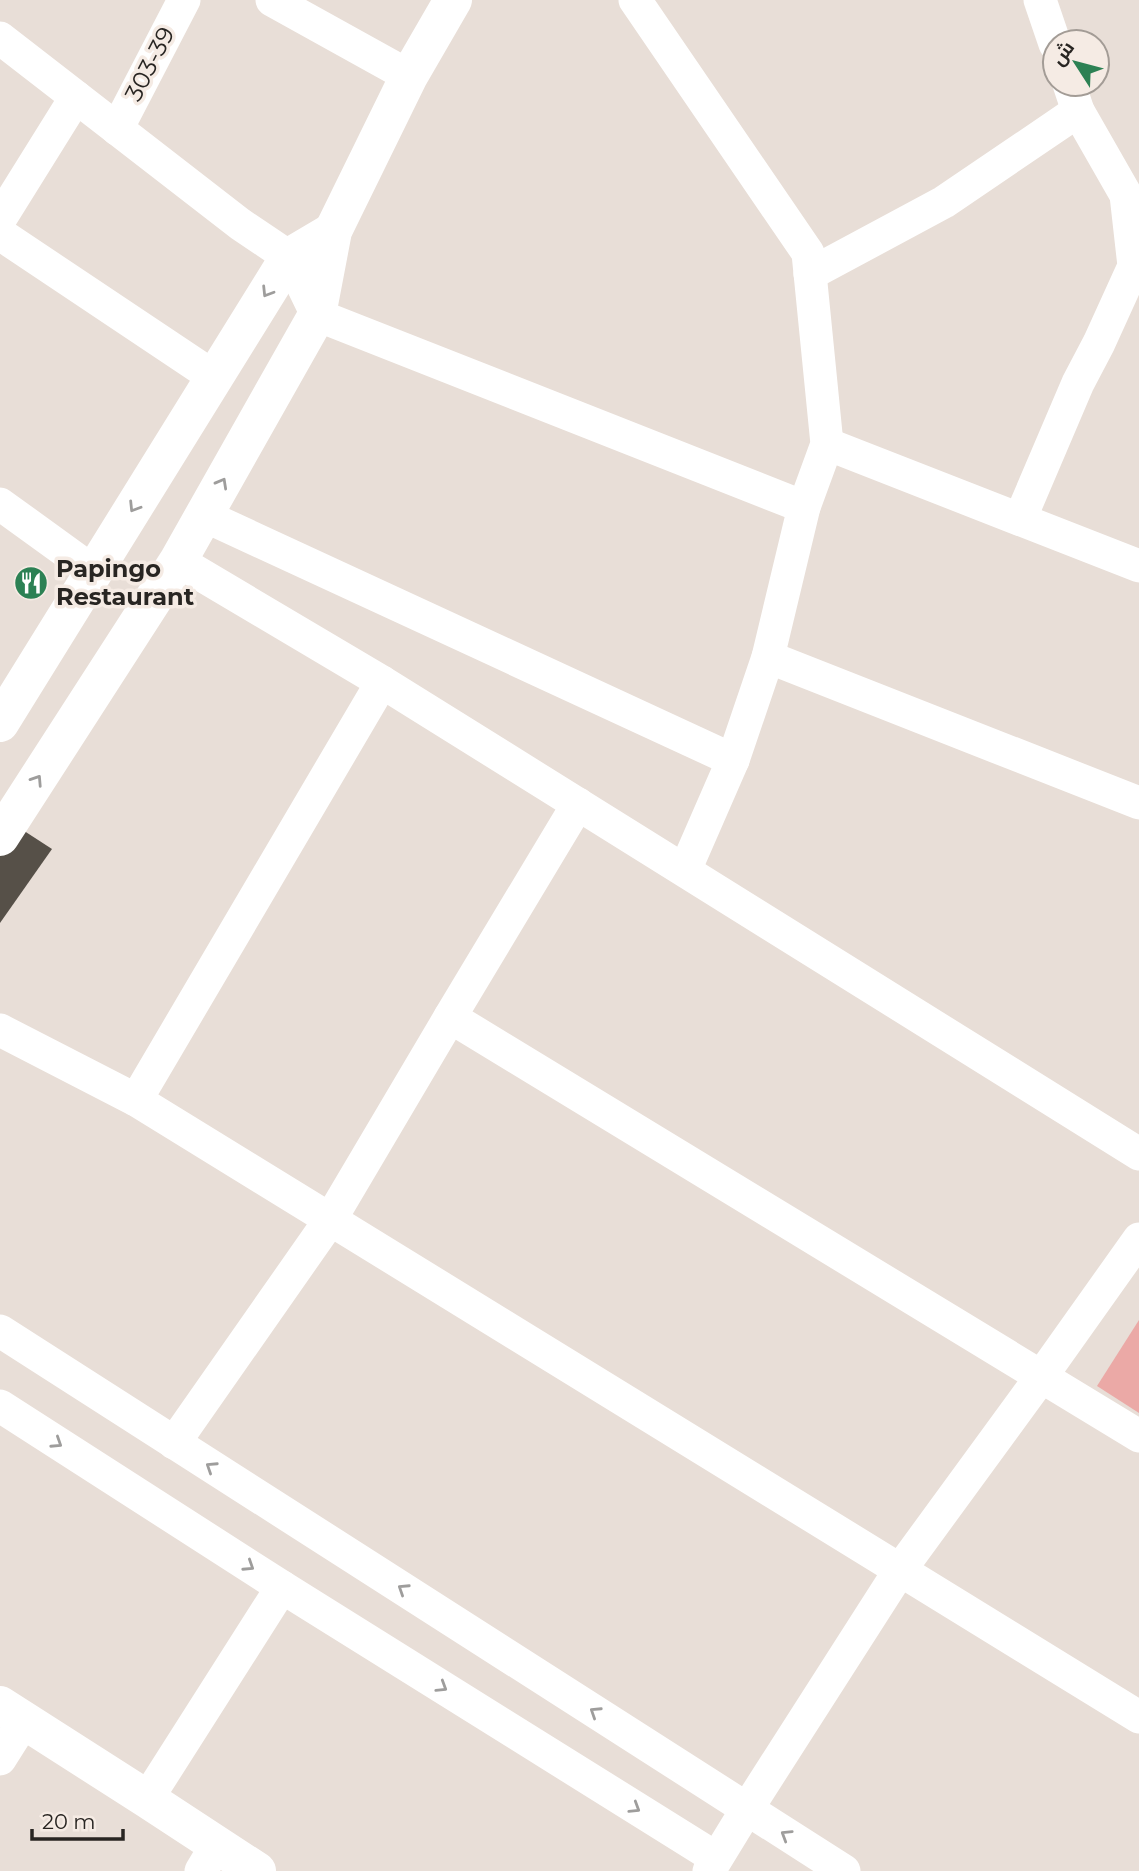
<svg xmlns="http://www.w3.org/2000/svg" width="1139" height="1871" font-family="Montserrat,Cairo,sans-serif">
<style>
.green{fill:#eba9a6}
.building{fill:#565048}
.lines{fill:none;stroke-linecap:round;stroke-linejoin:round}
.minor{stroke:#fff;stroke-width:33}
.tertiary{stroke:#fff;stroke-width:38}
.secondary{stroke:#fff;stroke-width:38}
.oneway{stroke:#9e9d9c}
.labels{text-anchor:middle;stroke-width:7;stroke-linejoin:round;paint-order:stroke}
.street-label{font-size:24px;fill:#282522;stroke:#f5ebe4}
.poi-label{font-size:24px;font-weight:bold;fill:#282522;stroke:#f5ebe4;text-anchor:start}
</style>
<rect width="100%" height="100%" fill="#e8ded7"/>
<path class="green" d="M1139 1320V1413L1097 1386Z"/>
<path class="building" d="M15 825 52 849 0 923V848Z"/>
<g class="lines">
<g class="minor">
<path d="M272 0 409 76"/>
<path d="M635 0 808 253 827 444 804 507 768 657 733 760 685 870"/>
<path d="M1040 0 1055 44"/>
<path d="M0 38 240 224 289 257 317 315 804 507"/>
<path d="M117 129 184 0"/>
<path d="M0 219 76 97"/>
<path d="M0 234 214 377"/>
<path d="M810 274 944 202 1078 111"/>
<path d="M827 444 1139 566"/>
<path d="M0 504 94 572"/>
<path d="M203 515 733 760"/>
<path d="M1020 519 1078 383 1099 343 1134 266 1126 195 1078 111 1069 84"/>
<path d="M178 561 382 682 1139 1154"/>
<path d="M768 657 1139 803"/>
<path d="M450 1017 1139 1436"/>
<path d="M0 1030 136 1100 1139 1717"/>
<path d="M136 1100 382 682"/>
<path d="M0 1331 844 1871"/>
<path d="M0 1406 282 1587 716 1858"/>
<path d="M174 1443 330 1220 450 1017 578 804"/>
<path d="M0 1759 24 1721"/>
<path d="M147 1799 282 1587"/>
<path d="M201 1871 216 1846"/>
<path d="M709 1871 747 1809 900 1570 1041 1377 1139 1239"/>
</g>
<path class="tertiary" d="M0 1705 147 1799 257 1871"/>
<g class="secondary">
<path d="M0 723 289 257 333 231"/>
<path d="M0 837 178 561 317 315 333 231 409 76 453 0"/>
</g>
</g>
<defs><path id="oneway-chevron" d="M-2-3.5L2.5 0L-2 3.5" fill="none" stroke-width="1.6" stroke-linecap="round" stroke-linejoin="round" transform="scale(1.75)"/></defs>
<g class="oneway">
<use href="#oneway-chevron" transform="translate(267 292) rotate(122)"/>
<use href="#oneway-chevron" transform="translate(222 483) rotate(-61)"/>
<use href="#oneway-chevron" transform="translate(134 507) rotate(122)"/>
<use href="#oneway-chevron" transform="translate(37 780) rotate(-57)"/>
<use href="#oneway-chevron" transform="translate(57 1443) rotate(33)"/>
<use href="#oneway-chevron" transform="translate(211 1467) rotate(-147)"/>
<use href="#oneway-chevron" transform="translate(249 1566) rotate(33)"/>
<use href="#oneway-chevron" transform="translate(403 1589) rotate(-147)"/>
<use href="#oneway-chevron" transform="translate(442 1687) rotate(32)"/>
<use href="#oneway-chevron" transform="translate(595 1712) rotate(-147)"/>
<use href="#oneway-chevron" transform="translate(635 1808) rotate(32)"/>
<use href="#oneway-chevron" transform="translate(786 1835) rotate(-148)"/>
</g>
<defs>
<g id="restaurant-disc" transform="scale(1.75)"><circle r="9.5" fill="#2c8154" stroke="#f5ebe4"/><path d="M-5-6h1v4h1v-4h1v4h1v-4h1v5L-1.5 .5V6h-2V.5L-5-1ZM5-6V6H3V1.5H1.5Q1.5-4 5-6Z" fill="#fff"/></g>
</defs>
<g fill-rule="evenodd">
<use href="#restaurant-disc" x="31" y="583"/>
</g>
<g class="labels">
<g class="street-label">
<text transform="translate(150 64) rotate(-63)" y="8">303-39</text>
</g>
<g class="poi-label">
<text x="56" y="577">Papingo<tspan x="56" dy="28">Restaurant</tspan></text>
</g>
</g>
<g transform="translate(1076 63) rotate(306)"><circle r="33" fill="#f5ebe4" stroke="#a39c96" stroke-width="2"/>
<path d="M0-5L12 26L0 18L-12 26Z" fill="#2c8154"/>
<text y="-10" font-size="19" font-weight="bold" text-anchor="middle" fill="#282522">ش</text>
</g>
<path d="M32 1829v10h91v-10" fill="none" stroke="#282522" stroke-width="3.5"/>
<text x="42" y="1829" font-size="21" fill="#282522" stroke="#f5ebe4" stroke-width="5" paint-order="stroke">20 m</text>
</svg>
